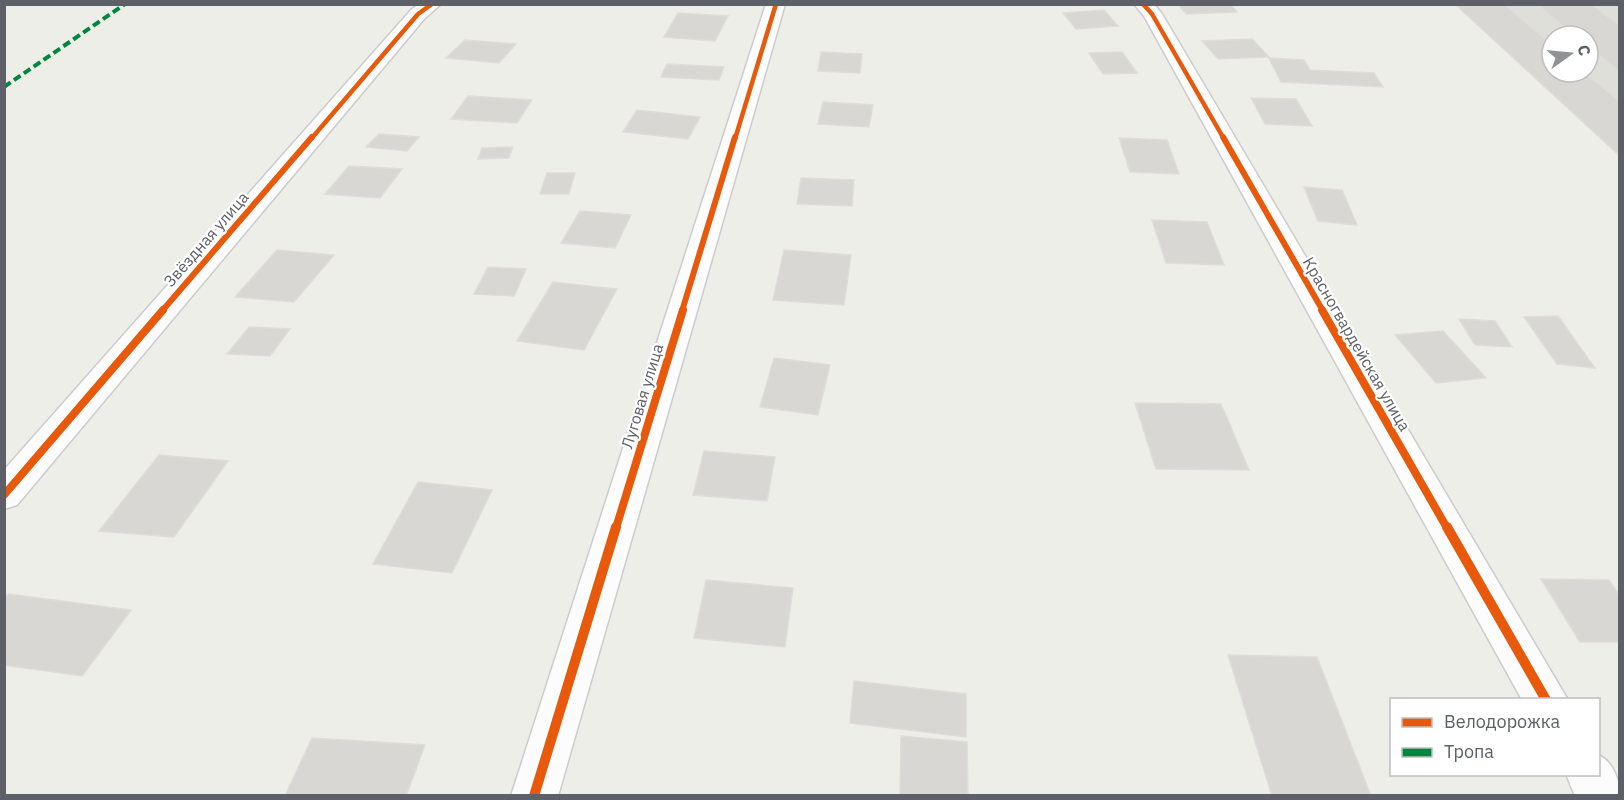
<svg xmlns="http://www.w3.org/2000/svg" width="1624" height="800" font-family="'IBM Plex Sans',sans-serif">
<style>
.industrial{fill:#dfdfda;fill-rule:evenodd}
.building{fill:#d8d7d3;stroke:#deddd8;stroke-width:1.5}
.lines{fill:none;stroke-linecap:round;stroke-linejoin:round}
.minor-casing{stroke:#cbcccb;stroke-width:3}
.minor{fill:#fcfcfc;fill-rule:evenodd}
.quiet{stroke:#00873e;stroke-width:4;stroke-dasharray:8 4;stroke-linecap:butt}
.cycleway-far3-casing{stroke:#fff;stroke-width:7}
.cycleway-far2-casing{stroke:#fff;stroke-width:9}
.cycleway-far1-casing{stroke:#fff;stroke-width:11}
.cycleway-casing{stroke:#fff;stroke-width:14}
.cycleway-far3{stroke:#e8590c;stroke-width:4.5}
.cycleway-far2{stroke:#e8590c;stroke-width:6}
.cycleway-far1{stroke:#e8590c;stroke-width:8}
.cycleway{stroke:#e8590c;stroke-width:10}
.labels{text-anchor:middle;stroke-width:4.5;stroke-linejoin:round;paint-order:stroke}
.street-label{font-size:16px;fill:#5e6067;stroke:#fff}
</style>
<rect width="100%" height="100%" fill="#eeeee9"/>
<path class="industrial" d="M1455 5H1619V156ZM1552 36H1588V72H1552Z"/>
<g class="building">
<path d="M1178 4H1230L1237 12 1186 14Z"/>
<path d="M1455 4H1504L1552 45V72H1584L1620 102V156Z"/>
<path d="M1537 4H1591L1620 26V72L1588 46V36H1575Z"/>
<path d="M1104 10 1118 26 1076 29 1063 13Z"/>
<path d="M678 13 728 16 715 41 664 37Z"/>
<path d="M1252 39 1269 57 1218 59 1202 41Z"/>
<path d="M465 40 516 44 499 63 446 58Z"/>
<path d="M821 52 862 54 860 73 818 71Z"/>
<path d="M1122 52 1137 73 1103 74 1089 53Z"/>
<path d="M1269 58 1304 60 1310 70 1374 73 1383 87 1281 82Z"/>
<path d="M667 64 724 67 719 80 661 77Z"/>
<path d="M468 96 532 100 517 123 451 119Z"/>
<path d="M1251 98 1296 99 1312 126 1265 124Z"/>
<path d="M823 102 873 105 869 127 818 124Z"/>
<path d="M637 110 700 117 688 139 623 132Z"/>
<path d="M379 134 419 137 407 151 366 147Z"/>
<path d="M1119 138 1167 140 1179 174 1130 172Z"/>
<path d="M513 147 509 158 478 159 482 148Z"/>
<path d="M349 166 402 169 380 198 325 194Z"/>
<path d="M547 173H575L569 194H540Z"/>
<path d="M801 178 854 180 852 206 797 204Z"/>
<path d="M1304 187 1342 190 1357 225 1318 221Z"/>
<path d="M580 211 631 215 615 248 561 243Z"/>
<path d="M1152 220 1207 222 1224 265 1166 263Z"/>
<path d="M277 250 334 255 294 302 235 297Z"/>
<path d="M784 250 851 255 844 305 773 300Z"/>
<path d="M488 267 526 269 514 296 474 294Z"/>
<path d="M553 282 617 289 584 350 517 341Z"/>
<path d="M1558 316 1595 368 1557 364 1524 317Z"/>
<path d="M1459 319 1495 321 1512 347 1475 345Z"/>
<path d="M249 327 290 329 270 356 227 354Z"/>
<path d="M1443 331 1486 378 1436 383 1395 335Z"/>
<path d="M774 358 830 365 818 415 760 407Z"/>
<path d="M1135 403 1221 404 1249 470 1156 469Z"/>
<path d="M704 451 775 457 767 501 693 495Z"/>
<path d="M159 455 228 461 174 537 99 531Z"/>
<path d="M418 482 492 490 452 573 373 564Z"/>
<path d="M1541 579 1609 580 1620 596V642H1580Z"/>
<path d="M706 580 793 588 785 647 694 638Z"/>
<path d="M8 594 131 610 82 676 4 665V598Z"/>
<path d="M1228 655 1317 657 1371 796H1272Z"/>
<path d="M854 681 966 694V737L850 723Z"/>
<path d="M901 736 967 742 968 796H900Z"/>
<path d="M312 738 425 745 406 796H285Z"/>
</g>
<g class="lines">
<g class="minor-casing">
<g id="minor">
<path d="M419 4H441L425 18 17 505 4 509V470L411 10Z"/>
<path d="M766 4H785L558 796H511Z"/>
<path d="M1134 4H1154L1162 14 1568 700H1522L1144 16Z"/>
<path d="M1598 755C1613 761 1620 781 1620 796H1575L1566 774H1598Z"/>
</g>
</g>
<use href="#minor" class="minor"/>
<path class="quiet" d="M4 87 125 4"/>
<g class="cycleway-far3-casing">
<g id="cycleway-far3">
<path d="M1143 4 1152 14 1224 139"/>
<path d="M311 139 418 14 432 4"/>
<path d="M735 139 776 4"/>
</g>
</g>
<g class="cycleway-far2-casing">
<g id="cycleway-far2">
<path d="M1223 137 1323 311"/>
<path d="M162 311 312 137"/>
<path d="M682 311 735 137"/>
</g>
</g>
<g class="cycleway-far1-casing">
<g id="cycleway-far1">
<path d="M1322 310 1447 528"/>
<path d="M4 495 163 310"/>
<path d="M616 528 683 310"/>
</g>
</g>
<g class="cycleway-casing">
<g id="cycleway">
<path d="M1447 527 1546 700"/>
<path d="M534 796 616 527"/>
</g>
</g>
<use href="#cycleway-far3" class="cycleway-far3"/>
<use href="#cycleway-far2" class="cycleway-far2"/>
<use href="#cycleway-far1" class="cycleway-far1"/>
<use href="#cycleway" class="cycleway"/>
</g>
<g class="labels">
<g class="street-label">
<text transform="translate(206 239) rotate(-49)" y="6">Звёздная улица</text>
<text transform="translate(1357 344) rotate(60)" y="6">Красногвардейская улица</text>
<text transform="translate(642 396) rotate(-73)" y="6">Луговая улица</text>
</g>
</g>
<rect width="1624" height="800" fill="none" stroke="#5e6067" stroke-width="12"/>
<rect x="1390" y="698" width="210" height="78" fill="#ffffff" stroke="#bfbfc2" stroke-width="1.5"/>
<rect x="1402" y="718" width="30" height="9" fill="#e8590c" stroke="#bfbfc2" stroke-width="1.5"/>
<text x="1444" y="728" font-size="18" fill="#5e6067">Велодорожка</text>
<rect x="1402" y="748" width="30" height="9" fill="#00873e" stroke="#bfbfc2" stroke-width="1.5"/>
<text x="1444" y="758" font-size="18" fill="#5e6067">Тропа</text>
<g transform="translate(1570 54) rotate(75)"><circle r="28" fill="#ffffff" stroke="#bfbfc2" stroke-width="1.5"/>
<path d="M0-4.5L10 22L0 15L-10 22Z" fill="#909294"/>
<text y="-9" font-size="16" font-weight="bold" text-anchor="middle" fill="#5e6067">С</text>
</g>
</svg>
